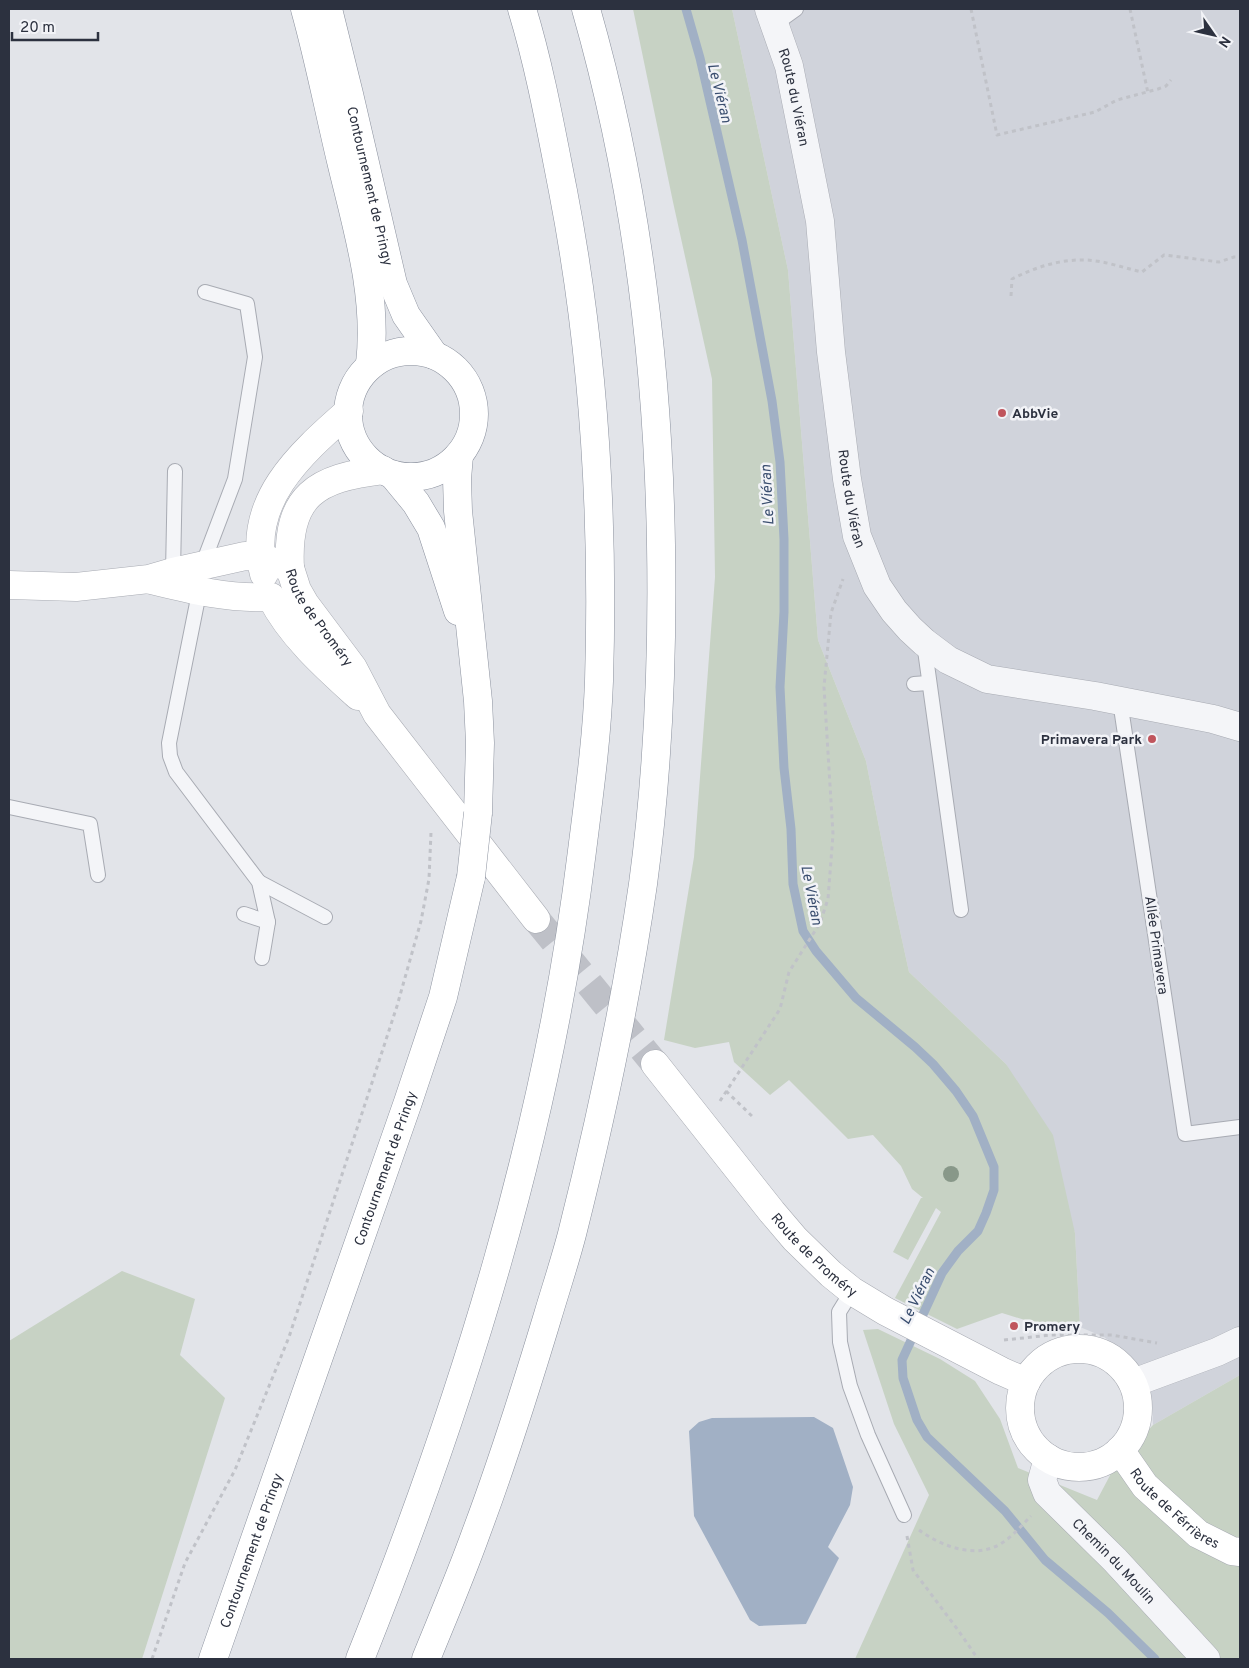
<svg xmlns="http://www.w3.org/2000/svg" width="1249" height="1668" font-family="Overpass,sans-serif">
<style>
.built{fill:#d0d3db}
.green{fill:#c7d2c4}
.water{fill:#a1b0c5}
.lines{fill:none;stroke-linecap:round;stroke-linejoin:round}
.stream{stroke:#a1b0c5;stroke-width:9}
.secondary-tunnel{stroke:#bec0c7;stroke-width:28;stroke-dasharray:28 14;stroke-linecap:butt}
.lane-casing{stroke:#a8abb3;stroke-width:16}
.street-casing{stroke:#a8abb3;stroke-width:29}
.secondary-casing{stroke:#a8abb3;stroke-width:29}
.highway-casing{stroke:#8b919e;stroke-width:29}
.path{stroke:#c0c2c8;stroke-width:3;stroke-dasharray:4 4;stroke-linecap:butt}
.lane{stroke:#f4f5f8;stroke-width:14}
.street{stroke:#f4f5f8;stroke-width:28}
.secondary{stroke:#fff;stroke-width:28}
.highway{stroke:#fff;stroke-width:28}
.highway-bridge-casing{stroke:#8b919e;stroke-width:29;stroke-linecap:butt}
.highway-bridge{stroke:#fff;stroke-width:28}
.tree{fill:#889889}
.poi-dot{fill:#c0555d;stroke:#f2f3f7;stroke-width:2}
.labels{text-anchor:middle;stroke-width:5;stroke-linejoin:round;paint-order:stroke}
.street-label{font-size:14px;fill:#2c313f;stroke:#f2f3f7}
.poi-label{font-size:14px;font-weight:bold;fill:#2c313f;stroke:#f2f3f7;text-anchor:start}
.water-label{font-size:15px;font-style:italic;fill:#3a4e6f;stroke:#f2f3f7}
</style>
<rect width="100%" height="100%" fill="#e2e4e9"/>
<path class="built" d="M732 9H1240V1375L1153 1425 1152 1401 1142 1378 1126 1353 1104 1337 1080 1327 1075 1233 1006 1064 909 972 894 903 866 761 818 640 788 270Z"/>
<g class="green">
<path d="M633 9H732L788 270 818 640 866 761 894 903 909 972 1006 1064 1053 1135 1075 1233 1080 1327 1051 1328 1002 1313 957 1329 895 1298 941 1212 936 1208 908 1260 893 1252 921 1198H923L912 1189 901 1166 873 1135 848 1139 789 1080 770 1095 734 1062 729 1042 695 1048 664 1040 694 857 715 577 712 379 673 202Z"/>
<path d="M122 1271 195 1299 180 1355 225 1398 142 1659H9V1341Z"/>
<path d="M878 1329 940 1359 975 1381 1000 1419 1018 1468 1097 1500 1116 1464 1153 1425 1240 1375V1659H855L929 1495 894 1424 863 1330Z"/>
</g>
<path class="water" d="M814 1417 833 1428 853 1487 850 1505 828 1547 839 1558 806 1624 759 1626 750 1620 694 1516 689 1431 699 1422 712 1418Z"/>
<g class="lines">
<path class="stream" d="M686 9 700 58 742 240 772 401 780 462 784 539V612L780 687 784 768 791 829 793 884 803 931 816 951 856 998 915 1047 933 1064 956 1091 973 1116 994 1167V1190L986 1213 978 1231 958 1251 942 1273 902 1360 903 1378 917 1420 927 1437 1005 1511 1045 1560 1108 1613 1155 1659"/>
<path class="secondary-tunnel" d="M536 919 655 1064"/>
<g class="lane-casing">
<g id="lane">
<path d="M775 24 796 9"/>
<path d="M202 566 235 479 255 357 247 304 205 292"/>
<path d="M173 572 175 471"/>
<path d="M200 588 169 743 170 756 176 772 259 882 268 922 262 958"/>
<path d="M924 643 961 910"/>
<path d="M914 684 928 683"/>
<path d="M1120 701 1185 1134 1240 1127"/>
<path d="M9 807 90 824 98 875"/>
<path d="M259 882 325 917"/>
<path d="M244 914 268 922"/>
<path d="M852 1291 839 1312 840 1342 850 1386 868 1435 904 1515"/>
</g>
</g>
<g class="street-casing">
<g id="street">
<path id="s1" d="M769 9 789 66 820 221 831 352 847 479 857 536 877 586 894 611 910 629 924 642 948 660 987 679 1095 696 1213 719 1240 727"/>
<path d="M1133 1383 1217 1352 1240 1341"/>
<path id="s2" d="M1048 1458 1042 1480 1047 1493 1115 1560 1206 1659"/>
</g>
</g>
<g class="secondary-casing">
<g id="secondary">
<path d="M290 568C286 495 316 478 383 470"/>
<path d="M264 574C245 502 300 454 349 411"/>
<path d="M151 580C191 590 230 599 271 597 291 636 326 667 358 696"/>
<path id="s3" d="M9 585 76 587 149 579 173 572 245 556 260 557 290 568 297 590 305 604 353 668 377 714 536 919"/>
<path id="s4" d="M655 1064 772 1212 795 1239 831 1274 852 1291 885 1311 1001 1371 1026 1382"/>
<circle cx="1079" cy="1408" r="59"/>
<path id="s5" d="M1120 1450 1145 1486 1198 1534 1232 1551 1240 1552"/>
</g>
</g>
<g class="highway-casing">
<g id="highway">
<path d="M305 9C319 59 329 111 341 161 357 228 378 295 370 364"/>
<path id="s6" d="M328 9 349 94 393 284 406 315 434 355"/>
<circle cx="411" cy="414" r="63"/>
<path d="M459 455 457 479 458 511 478 701 480 743 478 813"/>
<path d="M393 475 416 503 431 528 458 611"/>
<path id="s7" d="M213 1659 408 1102 443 997 471 877"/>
<path d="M360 1659C464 1399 548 1130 582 851 589 795 597 738 599 681 604 517 594 352 563 191 551 130 540 68 522 9"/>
<path d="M426 1659C443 1617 461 1575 476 1533 503 1461 526 1388 548 1315 556 1288 565 1261 572 1234 601 1119 626 1002 643 884 658 772 663 658 661 545 658 364 636 184 586 9"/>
</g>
</g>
<g class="path">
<path d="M971 9 997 135 1095 112 1117 100 1158 89 1166 86 1171 80"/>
<path d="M1130 9 1148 93"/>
<path d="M1011 296 1012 279C1036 267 1060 259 1087 260 1105 261 1124 268 1142 272L1164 255 1219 262 1234 257H1240"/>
<path d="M726 1091 754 1118"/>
<path d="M720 1101 780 1009 789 972 820 923 828 899 833 834 824 687 831 613 843 579"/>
<path d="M1004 1340 1051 1335H1112L1157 1343"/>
<path d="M919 1530C941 1546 976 1560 1002 1543 1013 1536 1022 1525 1031 1516"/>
<path d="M907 1536 913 1570 958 1630 978 1659"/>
<path d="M152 1659 185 1563 235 1470 289 1337 397 1006 421 921 429 879 431 832"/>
</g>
<use href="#lane" class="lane"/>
<use href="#street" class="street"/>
<use href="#secondary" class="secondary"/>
<use href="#highway" class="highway"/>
<g class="highway-bridge-casing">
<path id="highway-bridge" d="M471 877 478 813"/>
</g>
<use href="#highway-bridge" class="highway-bridge"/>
</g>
<circle class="tree" cx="951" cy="1174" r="8"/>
<g class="poi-dot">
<circle cx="1002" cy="413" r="5"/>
<circle cx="1152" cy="739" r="5"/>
<circle cx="1014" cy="1326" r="5"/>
</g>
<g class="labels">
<g class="street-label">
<text dy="5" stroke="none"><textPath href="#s1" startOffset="92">Route du Viéran</textPath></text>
<text dy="5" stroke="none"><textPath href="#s6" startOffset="182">Contournement de Pringy</textPath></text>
<text dy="5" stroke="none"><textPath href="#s1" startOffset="498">Route du Viéran</textPath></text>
<text dy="5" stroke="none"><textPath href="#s3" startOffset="344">Route de Proméry</textPath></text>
<text transform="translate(1157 945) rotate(82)" y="5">Allée Primavera</text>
<text dy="5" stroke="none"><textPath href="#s7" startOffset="520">Contournement de Pringy</textPath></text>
<text dy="5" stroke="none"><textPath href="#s4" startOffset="249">Route de Proméry</textPath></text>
<text dy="5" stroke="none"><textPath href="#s5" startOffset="81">Route de Férrières</textPath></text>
<text dy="5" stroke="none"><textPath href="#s7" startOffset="115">Contournement de Pringy</textPath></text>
<text dy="5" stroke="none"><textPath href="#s2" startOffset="132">Chemin du Moulin</textPath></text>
</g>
<g class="poi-label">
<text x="1012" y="418">AbbVie</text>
<text x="1142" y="744" text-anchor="end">Primavera Park</text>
<text x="1024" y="1331">Promery</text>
</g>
<g class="water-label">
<text transform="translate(720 93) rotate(76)" y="5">Le Viéran</text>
<text transform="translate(767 495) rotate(-93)" y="5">Le Viéran</text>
<text transform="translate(812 895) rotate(79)" y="5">Le Viéran</text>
<text transform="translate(917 1296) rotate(-64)" y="5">Le Viéran</text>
</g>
</g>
<rect width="1249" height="1668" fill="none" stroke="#2c313f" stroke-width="20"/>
<g transform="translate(1214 35) rotate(124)" stroke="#f2f3f7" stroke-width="4" paint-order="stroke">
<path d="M0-4L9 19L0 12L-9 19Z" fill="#2c313f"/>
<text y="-8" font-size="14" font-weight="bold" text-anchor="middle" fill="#2c313f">N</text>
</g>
<path d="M12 32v8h86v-8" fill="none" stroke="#2c313f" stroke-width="2.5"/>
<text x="20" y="32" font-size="15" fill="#2c313f" stroke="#f2f3f7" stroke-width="4" paint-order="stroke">20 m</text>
</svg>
